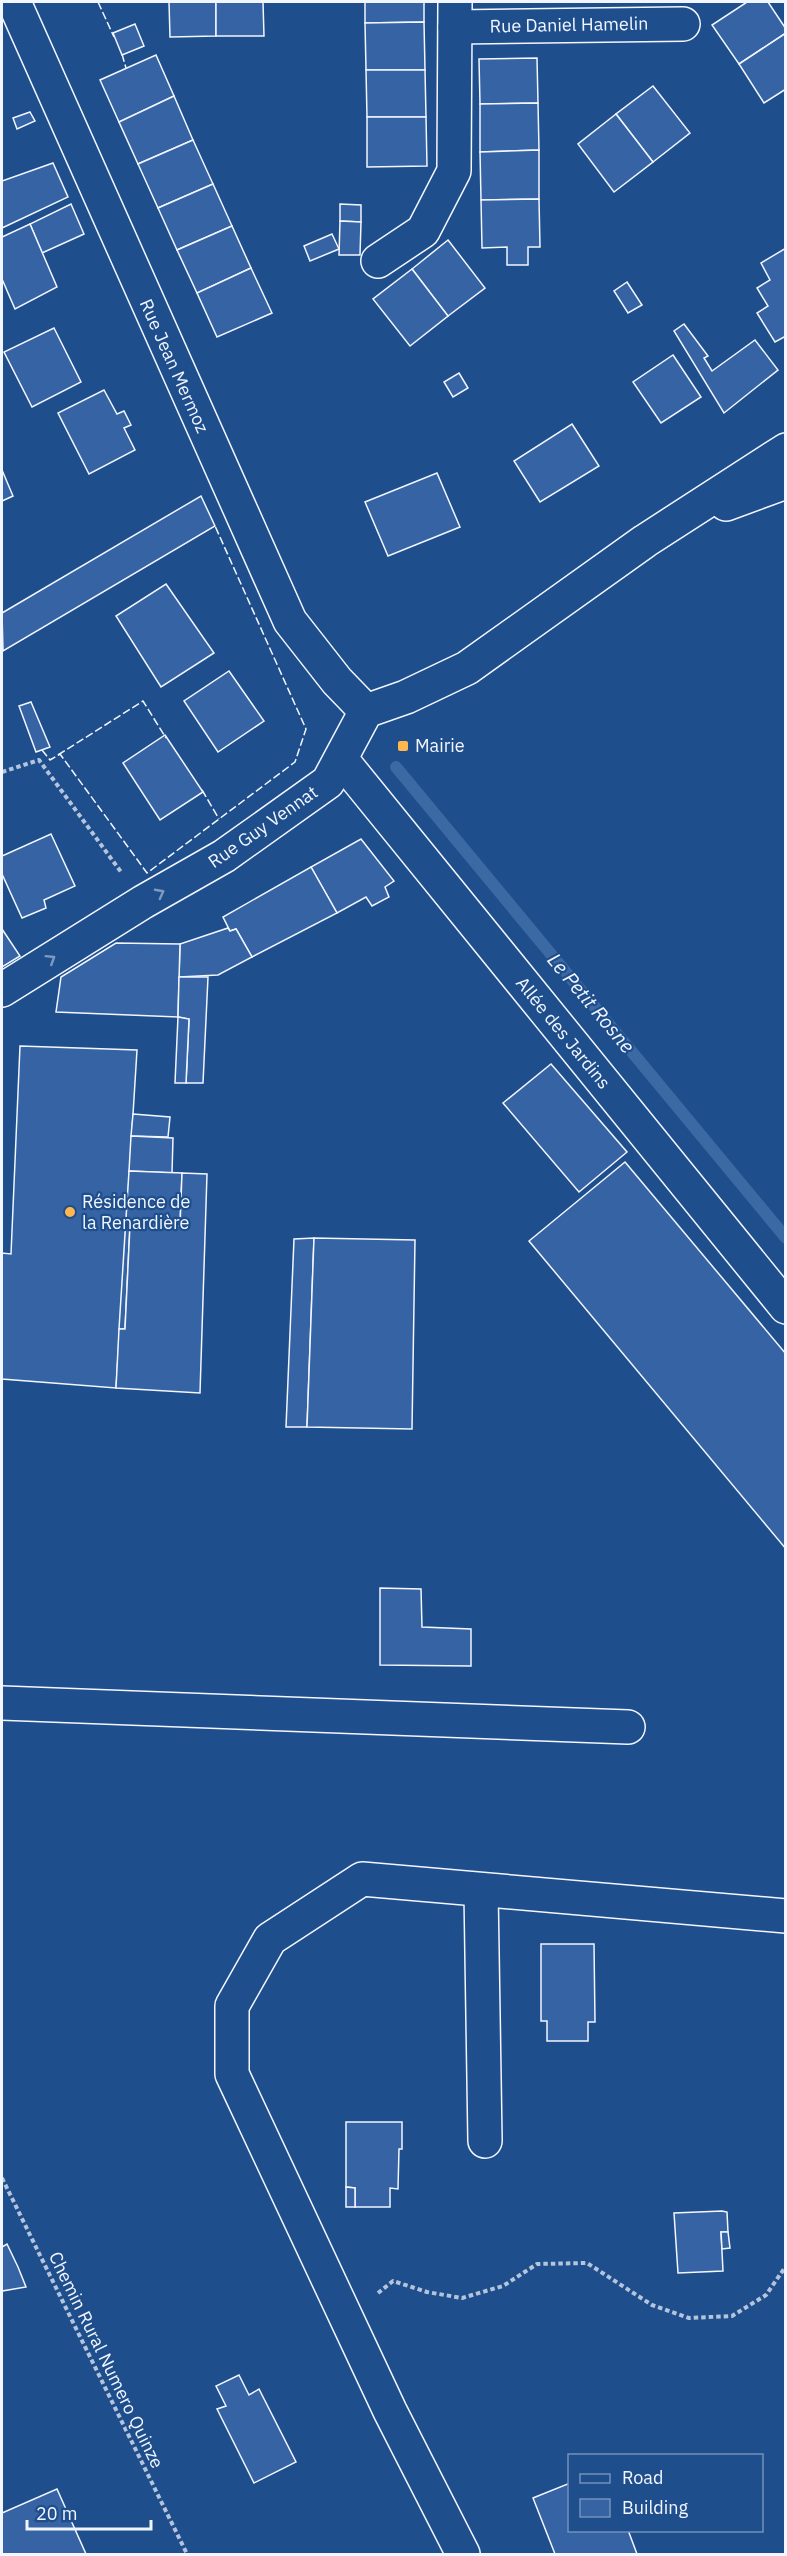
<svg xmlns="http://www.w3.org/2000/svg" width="787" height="2556" font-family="'IBM Plex Sans',sans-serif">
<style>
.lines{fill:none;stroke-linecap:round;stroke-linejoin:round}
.stream{stroke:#3b69a3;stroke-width:12}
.building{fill:#3563a3;stroke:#f2f6ff;stroke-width:1.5}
.minor-casing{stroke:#f2f6ff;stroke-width:36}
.path{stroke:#b3c4dc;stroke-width:4;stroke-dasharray:4.5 3;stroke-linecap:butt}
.minor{stroke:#1f4e8c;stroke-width:33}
.fence{stroke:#f2f6ff;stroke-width:1.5;stroke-dasharray:8 3;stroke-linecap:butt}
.oneway{stroke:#7e9ac0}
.poi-dot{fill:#ffb74d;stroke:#1f4e8c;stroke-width:2}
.labels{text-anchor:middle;stroke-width:4.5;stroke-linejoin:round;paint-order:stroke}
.street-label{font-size:18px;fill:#f2f6ff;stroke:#1f4e8c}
.poi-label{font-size:18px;fill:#f2f6ff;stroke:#1f4e8c;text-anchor:start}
.water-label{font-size:20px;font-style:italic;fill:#f2f6ff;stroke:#1f4e8c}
</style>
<rect width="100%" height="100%" fill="#1f4e8c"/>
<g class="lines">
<path class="stream" d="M396 767 786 1238"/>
</g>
<g class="building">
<path d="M169 2H216V36L170 37Z"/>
<path d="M216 2H263L264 36H216Z"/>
<path d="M365 2H424V22L365 23Z"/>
<path d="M747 2H768L786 29V33L739 64 712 25Z"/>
<path d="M424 22 425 70H366L365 23Z"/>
<path d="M135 24 144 46 122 55 113 33Z"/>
<path d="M786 33V89L764 103 739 64Z"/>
<path d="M156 55 174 96 119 122 100 80Z"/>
<path d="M537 58 538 103 480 104 479 59Z"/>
<path d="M366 70H425L426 117H367Z"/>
<path d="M653 86 690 133 653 162 616 114Z"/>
<path d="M174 96 193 140 138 164 119 122Z"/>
<path d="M538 103 539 150 480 152V104Z"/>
<path d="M30 112 35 121 17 129 13 118Z"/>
<path d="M616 114 653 162 614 192 578 144Z"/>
<path d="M367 117H426L427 166 367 167Z"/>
<path d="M193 140 213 184 158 208 138 164Z"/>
<path d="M539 150V199L481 200 480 152Z"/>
<path d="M53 163 68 197 2 228V181Z"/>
<path d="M213 184 232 226 177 250 158 208Z"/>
<path d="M539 199 540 247H528V265H507V247L482 248 481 200Z"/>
<path d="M71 204 84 234 42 253 30 224Z"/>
<path d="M340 204 361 205V222L340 221Z"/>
<path d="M340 221 361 222 360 255H339Z"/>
<path d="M30 224 57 287 15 309 2 279V237Z"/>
<path d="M232 226 251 268 197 293 177 250Z"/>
<path d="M332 234 339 249 310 261 304 246Z"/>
<path d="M448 240 485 288 448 316 412 269Z"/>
<path d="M786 248V336L775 342 757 313 768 306 757 288 770 280 761 263Z"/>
<path d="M251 268 272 313 217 337 197 293Z"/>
<path d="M412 269 448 316 410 346 373 299Z"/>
<path d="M627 282 642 305 628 313 614 291Z"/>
<path d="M684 324 708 356 704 358 712 371 755 340 778 370 724 413 674 331Z"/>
<path d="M54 328 81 382 32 407 4 352Z"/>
<path d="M673 355 701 397 661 423 633 382Z"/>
<path d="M459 373 468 388 453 397 444 382Z"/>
<path d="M104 390 117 414 124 411 131 425 124 428 135 450 89 474 58 413Z"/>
<path d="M572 424 599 466 540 502 514 461Z"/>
<path d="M2 470 13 496 2 501Z"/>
<path d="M437 473 460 527 388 556 365 502Z"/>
<path d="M201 496 215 526 3 651 2 613Z"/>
<path d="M166 584 214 653 161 687 116 616Z"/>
<path d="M229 671 264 721 218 752 184 701Z"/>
<path d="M31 702 50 747 36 752 19 706Z"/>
<path d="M165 735 203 792 160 820 123 763Z"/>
<path d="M51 834 75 886 44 900 46 908 22 918 2 874V856Z"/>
<path d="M361 839 394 881 385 887 389 897 372 906 366 897 337 913 311 867Z"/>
<path d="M311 867 337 913 252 957 236 929 230 931 223 917Z"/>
<path d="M228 928 230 931 236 929 252 957 218 975 179 977 180 944Z"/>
<path d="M2 929 20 956 2 967Z"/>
<path d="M116 943 180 944 178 1017 56 1012 61 977Z"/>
<path d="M179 977H208L203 1083H186L189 1019 178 1017Z"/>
<path d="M178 1017 189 1019 186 1083H175Z"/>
<path d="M20 1046 137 1050 116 1388 2 1379V1253L11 1254Z"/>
<path d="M551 1064 627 1152 579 1192 503 1103Z"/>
<path d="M133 1114 170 1117 168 1137 131 1136Z"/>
<path d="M131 1136 173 1138 172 1173 129 1171Z"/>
<path d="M625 1162 786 1354V1549L529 1241Z"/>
<path d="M129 1171 182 1173 180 1226 130 1225 125 1329H119Z"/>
<path d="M182 1173 207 1174 200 1393 116 1388 119 1329H125L130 1225 180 1226Z"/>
<path d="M314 1238 307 1427H286L294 1239Z"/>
<path d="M314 1238 415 1240 412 1429 307 1427Z"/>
<path d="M380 1588 421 1589 422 1627 471 1629V1666L380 1665Z"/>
<path d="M541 1944H594L595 2022H588V2041H547V2021H541Z"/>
<path d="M346 2122H402V2149H399L398 2189 390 2188V2207H355V2188L346 2187Z"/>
<path d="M346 2187 355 2188V2207H346Z"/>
<path d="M722 2211 727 2212 728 2232H721L723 2271 678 2273 674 2213Z"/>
<path d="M721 2232H728L730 2248 722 2249Z"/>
<path d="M7 2244 18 2267 26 2287 2 2291V2247Z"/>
<path d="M239 2375 249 2395 259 2389 296 2462 254 2483 217 2409 226 2406 216 2386Z"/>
<path d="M570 2483V2530H628L637 2554H555L533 2498Z"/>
<path d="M57 2489 86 2554H2V2513Z"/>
</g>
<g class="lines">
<g class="minor-casing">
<g id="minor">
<path d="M14 2 290 621 337 681 366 711"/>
<path d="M455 27 683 24"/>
<path d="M378 261 423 231 454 171 455 2"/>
<path d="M726 504 786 482"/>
<path d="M341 759 786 1307"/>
<path d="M2 990 143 902 224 856 328 782 366 711 406 697 467 668 645 541 786 450"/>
<path d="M2 1703 628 1727"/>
<path d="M481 1890 485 2141"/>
<path d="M463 2554 390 2411 232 2074V2006L270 1939 362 1879 786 1916"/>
</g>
</g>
<g class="path">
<path d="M2 772 39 760 121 872"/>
<path d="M2 2178 187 2554"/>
<path d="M378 2293 393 2281 427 2292 462 2298 503 2286 537 2264 587 2263 652 2305 689 2318 732 2316 766 2295 786 2266"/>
</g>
<use href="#minor" class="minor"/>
<g class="fence">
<path d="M98 2 114 37"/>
<path d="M122 54 126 68"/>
<path d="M42 750 50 760 60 754 147 873 295 762 306 729 215 526"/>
<path d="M58 755 143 701 166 738"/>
<path d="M202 790 219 819"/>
</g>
</g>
<defs><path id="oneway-chevron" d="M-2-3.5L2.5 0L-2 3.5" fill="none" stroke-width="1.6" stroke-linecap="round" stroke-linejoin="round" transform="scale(1.5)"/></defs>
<g class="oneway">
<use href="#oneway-chevron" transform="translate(160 893) rotate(-28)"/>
<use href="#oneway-chevron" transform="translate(51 959) rotate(-32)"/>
</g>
<g class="poi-dot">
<rect x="397" y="740" width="12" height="12" rx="3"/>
<circle cx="70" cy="1212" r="6"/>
</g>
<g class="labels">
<g class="street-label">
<text transform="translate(569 25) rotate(-1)" y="6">Rue Daniel Hamelin</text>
<text transform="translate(174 366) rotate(66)" y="6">Rue Jean Mermoz</text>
<text transform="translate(263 827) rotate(-35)" y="6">Rue Guy Vennat</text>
<text transform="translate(563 1033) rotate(51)" y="6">Allée des Jardins</text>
<text transform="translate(106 2360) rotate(64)" y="6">Chemin Rural Numero Quinze</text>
</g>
<g class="poi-label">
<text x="415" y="752">Mairie</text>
<text x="82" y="1208">Résidence de<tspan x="82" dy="21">la Renardière</tspan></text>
</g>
<g class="water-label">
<text transform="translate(591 1003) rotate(50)" y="7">Le Petit Rosne</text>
</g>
</g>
<rect width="787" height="2556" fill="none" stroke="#f2f6ff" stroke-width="6"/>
<rect x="568" y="2454" width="195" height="78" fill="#1f4e8c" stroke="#7391ba" stroke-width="1.5"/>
<rect x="580" y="2474" width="30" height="9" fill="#1f4e8c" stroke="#7391ba" stroke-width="1.5"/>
<text x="622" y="2484" font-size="18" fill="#f2f6ff">Road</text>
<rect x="580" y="2499" width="30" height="18" fill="#3563a3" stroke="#7391ba" stroke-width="1.5"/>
<text x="622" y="2514" font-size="18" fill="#f2f6ff">Building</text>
<path d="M27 2520v9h124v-9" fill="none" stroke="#f2f6ff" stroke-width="3"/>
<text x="36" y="2520" font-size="18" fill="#f2f6ff" stroke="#1f4e8c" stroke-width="4.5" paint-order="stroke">20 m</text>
</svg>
